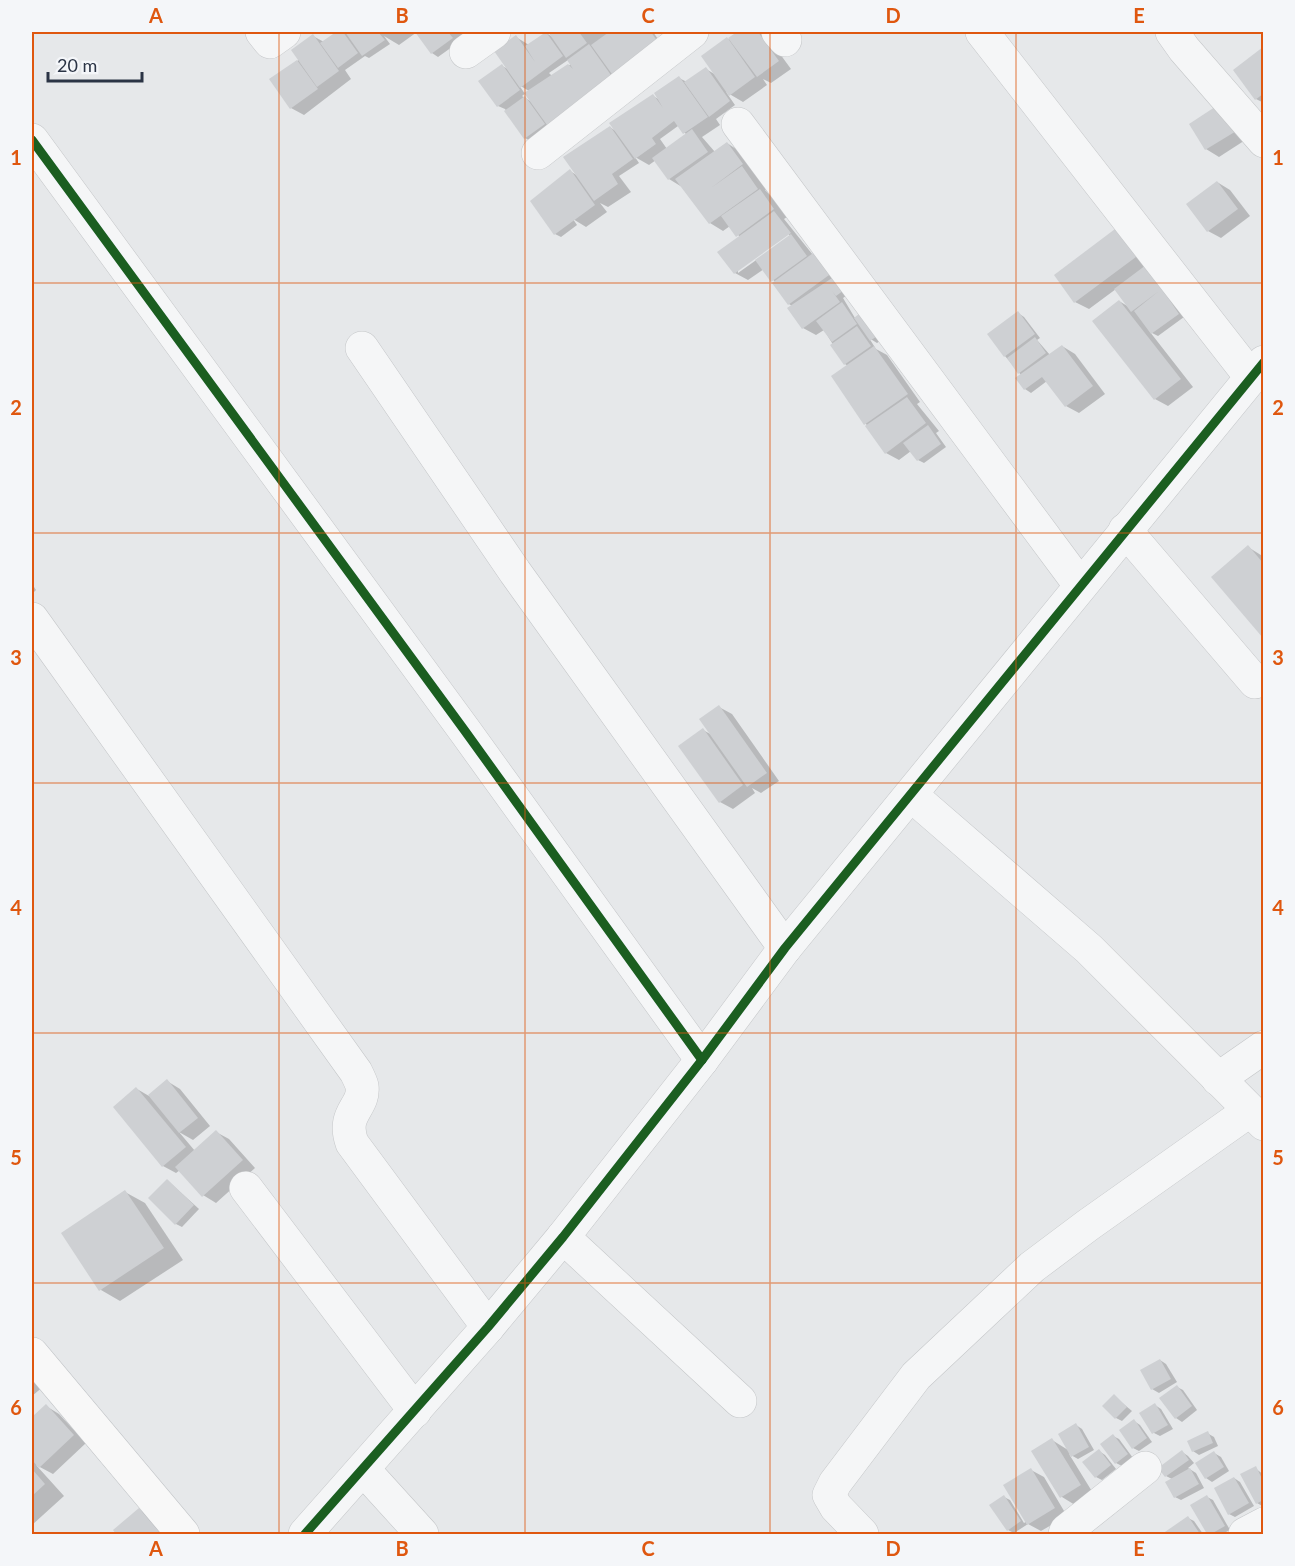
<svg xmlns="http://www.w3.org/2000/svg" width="1295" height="1566" font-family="Lato,sans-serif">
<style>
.shadow{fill:#0003;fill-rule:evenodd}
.building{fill:#ced0d3}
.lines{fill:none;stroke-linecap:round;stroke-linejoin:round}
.minor-casing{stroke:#c4c6c8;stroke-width:34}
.major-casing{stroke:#c2c5c8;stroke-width:34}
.minor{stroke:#f5f6f7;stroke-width:33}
.major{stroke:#f8f8f8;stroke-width:33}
.cycleway-casing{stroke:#f4f6f9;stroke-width:13}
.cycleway{stroke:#1b5e20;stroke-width:9}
.grid{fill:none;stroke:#df570f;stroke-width:1.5;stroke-opacity:0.55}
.neatline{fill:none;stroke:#df570f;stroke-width:2}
.grid-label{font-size:20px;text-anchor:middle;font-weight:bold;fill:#df570f}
</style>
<rect width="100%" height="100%" fill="#e6e8ea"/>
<g class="shadow">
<path d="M339 32H499L459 42 438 57 432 53 417 32 399 45 384 36 390 44 369 58 365 56 345 70 351 79 304 115 291 108 271 79 300 59 313 36 324 42Z"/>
<path d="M549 32H653L663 46 531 141 525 138 505 109 498 106 502 66 510 70 516 37 529 45 546 33 553 37ZM568 60 571 64 553 77 549 73ZM519 85 529 91 525 94ZM526 93 532 102 522 96Z"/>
<path d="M739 32H764L791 69 771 83 763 79 767 85 743 102 726 92 735 105 716 119 720 125 702 137 715 152 727 143 781 179 765 190 773 198 787 217 784 219 813 255 856 289 843 298 855 318 892 333 877 343 869 338 876 349 887 355 920 402 917 404 939 431 936 433 946 447 924 463 918 460 911 451 899 460 886 453 833 376 848 366 845 364 824 330 816 335 803 328 792 306 789 304 775 282 764 269 748 280 735 273 740 237 730 226 723 231 710 223 682 187 669 179 656 160 649 165 635 157 639 163 619 176 631 192 608 207 600 203 607 212 586 227 573 219 577 225 561 237 555 234 570 171 578 176 610 127 617 132 653 96 660 100 679 78 687 82 706 69 716 75 703 57ZM678 126 687 135 667 149 660 139ZM788 233 790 236 738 273V269Z"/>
<path d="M1264 49V103L1256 99 1235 70Z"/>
<path d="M1221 105 1250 137 1219 157 1206 149 1191 124Z"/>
<path d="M1217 182 1230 190 1250 216 1221 238 1208 231Z"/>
<path d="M1120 228 1184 317 1158 336 1150 332 1193 387 1168 406 1155 399 1119 301 1129 307 1116 289 1089 309 1075 302Z"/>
<path d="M1018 313 1024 317 1040 338 1037 340 1050 355 1062 346 1075 354 1105 394 1079 413 1066 406 1047 381 1031 393 1025 389 1021 375 1005 356Z"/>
<path d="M1248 547 1264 557V635L1213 577Z"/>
<path d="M32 584 36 590 32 594Z"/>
<path d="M719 707 732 714 779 781 761 793 752 788 755 793 733 809 720 802 703 730 712 735Z"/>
<path d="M167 1081 180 1089 210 1126 193 1140 179 1132 195 1151 216 1132 229 1139 255 1168 216 1203 203 1195 180 1170 176 1173 163 1166 137 1089 149 1096Z"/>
<path d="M167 1180 199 1209 182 1227 176 1224Z"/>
<path d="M125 1192 145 1203 183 1260 120 1301 101 1290Z"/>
<path d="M1160 1360 1166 1364 1177 1382 1159 1393 1152 1389Z"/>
<path d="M32 1372 44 1386 32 1396Z"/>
<path d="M1177 1387 1183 1390 1197 1410 1182 1422 1176 1418Z"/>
<path d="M1114 1396 1132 1411 1122 1421 1116 1418Z"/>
<path d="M1155 1405 1161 1409 1173 1429 1160 1436 1154 1433Z"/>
<path d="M46 1406 59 1414 86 1443 53 1474 36 1465 64 1496 32 1525V1419Z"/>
<path d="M1134 1421 1140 1425 1152 1442 1139 1451 1133 1448Z"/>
<path d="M1076 1425 1082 1429 1094 1450 1078 1459 1069 1454 1093 1493 1075 1505 1062 1497 1033 1452 1052 1440 1068 1450Z"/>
<path d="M1207 1433 1214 1437 1218 1446 1199 1455 1193 1451Z"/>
<path d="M1113 1436 1119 1439 1133 1458 1122 1466 1116 1463Z"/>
<path d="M1099 1451 1105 1455 1116 1469 1102 1480 1096 1477Z"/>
<path d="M1182 1452 1188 1456 1194 1463 1188 1468 1196 1473 1204 1488 1181 1500 1175 1497 1172 1479 1166 1476Z"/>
<path d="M1214 1453 1221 1457 1229 1471 1212 1482 1206 1478Z"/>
<path d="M1255 1468 1264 1475V1507L1257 1503Z"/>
<path d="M1031 1470 1044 1477 1067 1516 1041 1531 1028 1524 1014 1533 1008 1530 1004 1497 1010 1500 1024 1523 1027 1521Z"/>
<path d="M1234 1478 1240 1482 1254 1506 1235 1517 1229 1514Z"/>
<path d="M1207 1497 1213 1500 1230 1530 1222 1534H1209L1192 1505Z"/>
<path d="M139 1510 159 1521 170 1534H118L115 1531Z"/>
<path d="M1188 1518 1194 1521 1203 1534H1165Z"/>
</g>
<g class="building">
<path d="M336 32H343L358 53 338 68 320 43Z"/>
<path d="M345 32H378L385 40 362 56Z"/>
<path d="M415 32H448L453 38 431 54Z"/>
<path d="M546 32 563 56 520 88 494 51 516 35 535 62 525 46Z"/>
<path d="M548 32H579L587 43 566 58Z"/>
<path d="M609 32H651L658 42 619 84 591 45Z"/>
<path d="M737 32H758L779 61 757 77 728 38Z"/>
<path d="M313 34 339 71 317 87 291 50Z"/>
<path d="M727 37 755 77 729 96 701 56Z"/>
<path d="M589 44 618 85 552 132 524 93 568 64 573 69 567 60Z"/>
<path d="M1263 47V94L1255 100 1233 70Z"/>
<path d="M297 60 318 89 290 109 269 79Z"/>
<path d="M502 64 520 90 497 107 478 81Z"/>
<path d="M706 67 730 101 709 117 684 82Z"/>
<path d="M679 76 708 117 683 134 674 121 652 138 656 144 635 159 609 123 653 94 663 108 654 93Z"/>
<path d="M525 96 545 124 524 139 504 111Z"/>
<path d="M1221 103 1238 130 1205 150 1189 124Z"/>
<path d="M610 126 633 159 612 174 618 184 594 201 563 157Z"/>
<path d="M692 129 708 152 668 180 652 158Z"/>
<path d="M727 142 743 164 711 188 742 166 758 189 709 224 675 179Z"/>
<path d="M570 169 595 205 554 235 530 201Z"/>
<path d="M1217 181 1238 209 1207 232 1186 204Z"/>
<path d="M760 189 774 209 736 237 721 216Z"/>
<path d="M774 211 791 233 734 274 717 252Z"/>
<path d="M1119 226 1140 254 1074 303 1054 275Z"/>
<path d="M791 234 807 256 771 282 755 260Z"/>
<path d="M820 248 836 270 788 305 772 283Z"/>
<path d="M1146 265 1179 314 1151 334 1134 311 1159 291 1131 312 1114 289Z"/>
<path d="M841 272 851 285 836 296 832 291 840 302 802 329 787 308Z"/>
<path d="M1119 300 1181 379 1154 400 1092 321Z"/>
<path d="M842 302 857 324 832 342 816 321Z"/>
<path d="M870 305 887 329 870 341 854 318Z"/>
<path d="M1018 311 1035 334 1004 357 987 334Z"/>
<path d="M857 326 871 346 844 365 830 345Z"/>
<path d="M1035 337 1046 353 1018 374 1007 358Z"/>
<path d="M1062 345 1093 386 1065 407 1042 377 1024 390 1015 378Z"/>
<path d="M874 346 908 394 864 425 831 376Z"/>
<path d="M907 397 926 423 885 454 865 426Z"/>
<path d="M928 425 941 444 917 461 903 443Z"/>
<path d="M1248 545 1263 563V638L1211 577Z"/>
<path d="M719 705 767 773 747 787 699 719Z"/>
<path d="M703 728 743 785 719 803 678 746Z"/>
<path d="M167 1079 198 1118 179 1133 148 1095Z"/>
<path d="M136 1087 186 1147 162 1167 113 1107Z"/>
<path d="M216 1130 243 1160 202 1197 175 1167Z"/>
<path d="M167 1179 194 1205 175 1225 148 1198Z"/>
<path d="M125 1190 164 1248 99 1291 61 1233Z"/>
<path d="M1160 1359 1171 1379 1151 1390 1140 1370Z"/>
<path d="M1177 1385 1192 1406 1175 1419 1159 1398Z"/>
<path d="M1114 1394 1127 1407 1115 1419 1102 1406Z"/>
<path d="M1155 1403 1168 1425 1152 1434 1139 1413Z"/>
<path d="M46 1404 74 1435 39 1468 32 1460V1417Z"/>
<path d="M1134 1419 1147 1438 1132 1449 1119 1430Z"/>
<path d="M1076 1423 1089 1447 1071 1457 1058 1434Z"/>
<path d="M1208 1431 1213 1443 1192 1452 1187 1441Z"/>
<path d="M1113 1434 1128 1454 1115 1464 1100 1444Z"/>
<path d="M1052 1438 1081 1485 1060 1498 1031 1451Z"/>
<path d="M1099 1449 1111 1465 1095 1478 1082 1462Z"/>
<path d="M1182 1450 1189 1460 1165 1477 1158 1468Z"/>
<path d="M1214 1451 1224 1467 1205 1479 1195 1463Z"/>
<path d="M1256 1466 1263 1481V1500L1256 1504 1240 1474Z"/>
<path d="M1031 1468 1055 1508 1027 1525 1003 1485Z"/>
<path d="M1190 1468 1199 1484 1174 1498 1165 1482Z"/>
<path d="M32 1469 45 1484 32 1496Z"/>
<path d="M1234 1477 1249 1503 1228 1515 1214 1488Z"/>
<path d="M1004 1495 1021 1521 1007 1531 989 1505Z"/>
<path d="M1207 1495 1225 1526 1211 1534H1207L1190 1505Z"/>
<path d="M139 1508 161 1534H116L113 1530Z"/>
<path d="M1188 1516 1200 1534H1162Z"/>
</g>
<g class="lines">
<g class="minor-casing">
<g id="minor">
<path d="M262 32 270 42 284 32"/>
<path d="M778 32 785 40"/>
<path d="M982 32 1251 377"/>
<path d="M1172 32 1184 49 1264 141"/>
<path d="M466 52 494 32"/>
<path d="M738 124 1080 585"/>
<path d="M32 140 465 731 702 1060"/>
<path d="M538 153 692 32"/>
<path d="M362 348 515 572 785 948"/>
<path d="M1125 530 1255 682"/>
<path d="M32 619 356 1072C358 1076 361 1082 362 1086 365 1108 341 1112 352 1143L488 1327"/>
<path d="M911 795 1089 949 1264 1124"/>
<path d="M1218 1079 1264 1047"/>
<path d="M246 1188 415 1411"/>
<path d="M563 1237 740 1401"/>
<path d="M363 1469 422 1534"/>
<path d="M305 1534 488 1327 563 1237 702 1060 785 948 1264 362"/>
<path d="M862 1534 836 1507 829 1495 835 1483 916 1376 1032 1267 1088 1225 1249 1111"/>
<path d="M1065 1534 1066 1531 1145 1468"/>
<path d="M1245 1534 1264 1524"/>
</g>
</g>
<g class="major-casing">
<path id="major" d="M32 1354 183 1534"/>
</g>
<use href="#minor" class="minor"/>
<use href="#major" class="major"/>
<g class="cycleway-casing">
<g id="cycleway">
<path d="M32 140 465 731 702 1060"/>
<path d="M305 1534 488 1327 563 1237 702 1060 785 948 1264 362"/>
</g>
</g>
<use href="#cycleway" class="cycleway"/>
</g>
<path class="grid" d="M279 32V1534M525 32V1534M770 32V1534M1016 32V1534M32 283H1264M32 533H1264M32 783H1264M32 1033H1264M32 1283H1264"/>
<rect width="1295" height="1566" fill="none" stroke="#f4f6f9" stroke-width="66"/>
<path d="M48 72v9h94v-9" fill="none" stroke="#2b3445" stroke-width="3"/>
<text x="57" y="72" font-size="18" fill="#2b3445" stroke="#f4f6f9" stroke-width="4.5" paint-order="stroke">20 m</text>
<rect x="33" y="33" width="1229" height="1500" class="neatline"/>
<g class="grid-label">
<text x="156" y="23">A</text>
<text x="402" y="23">B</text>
<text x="648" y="23">C</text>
<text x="893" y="23">D</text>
<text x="1139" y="23">E</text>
<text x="16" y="165">1</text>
<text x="1278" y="165">1</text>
<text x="16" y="415">2</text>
<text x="1278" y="415">2</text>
<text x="16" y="665">3</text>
<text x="1278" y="665">3</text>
<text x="16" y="915">4</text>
<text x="1278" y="915">4</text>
<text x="16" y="1165">5</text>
<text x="1278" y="1165">5</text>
<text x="16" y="1415">6</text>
<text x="1278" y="1415">6</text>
<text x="156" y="1556">A</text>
<text x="402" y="1556">B</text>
<text x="648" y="1556">C</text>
<text x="893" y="1556">D</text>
<text x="1139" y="1556">E</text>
</g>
</svg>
